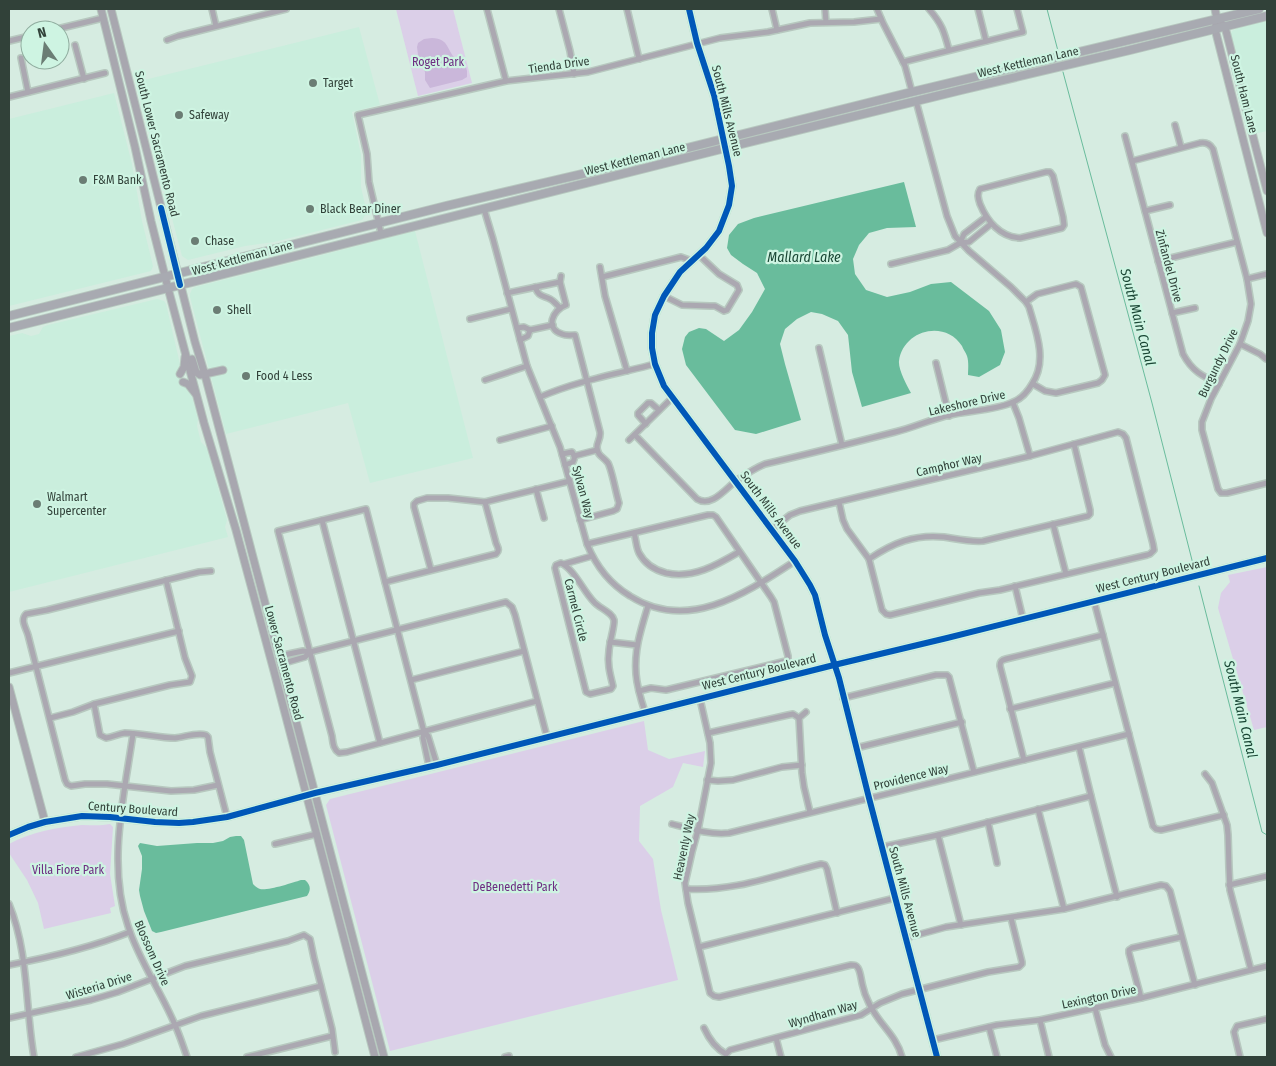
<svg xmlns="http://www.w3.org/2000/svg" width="1276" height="1066" font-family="'Fira Sans Condensed',sans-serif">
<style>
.built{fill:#caeedd}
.green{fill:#dbcfe8}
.forest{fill:#cab7da}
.water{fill:#69bc9c}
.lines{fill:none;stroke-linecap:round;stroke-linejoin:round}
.stream{stroke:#69bc9c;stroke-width:1}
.street-casing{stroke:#b7c8bf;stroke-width:8}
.secondary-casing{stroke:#b7c8bf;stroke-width:9}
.primary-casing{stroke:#b7c8bf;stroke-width:10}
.street{stroke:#aba8b1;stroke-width:5}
.secondary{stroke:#a8a7af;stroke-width:7}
.primary{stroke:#a8aab1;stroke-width:8}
.cycleway-casing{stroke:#cef4e2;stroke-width:9}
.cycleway{stroke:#0057b8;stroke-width:6}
.poi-dot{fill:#6b7d74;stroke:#cef4e2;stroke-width:2}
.labels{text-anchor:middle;stroke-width:4.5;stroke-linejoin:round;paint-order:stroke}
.park-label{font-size:12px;fill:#6d2d82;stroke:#cef4e2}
.street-label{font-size:12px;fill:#314139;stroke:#cef4e2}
.poi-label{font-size:12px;fill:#314139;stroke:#cef4e2;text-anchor:start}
.water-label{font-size:14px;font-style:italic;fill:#194634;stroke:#cef4e2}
</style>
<rect width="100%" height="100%" fill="#d6ece1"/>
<g class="built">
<path d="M1267 20V131L1254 134 1230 36 1232 31 1238 28Z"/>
<path d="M359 27 380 105 352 112 361 155V187L367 213 362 220 274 242 245 246 188 260 182 256 136 82Z"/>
<path d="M114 93 132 164 142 221 153 266 151 271 9 306V119Z"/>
<path d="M415 231 473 458 370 483 348 403 226 434 190 297V294L192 289 195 287 299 261Z"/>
<path d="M157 299 164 301 166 304 180 364 178 370 182 384 188 389 191 393 198 419 197 426 201 442 207 448 227 520 225 527 228 537 9 592V336L22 333 31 336 39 334 43 327 48 325Z"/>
</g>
<g class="green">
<path d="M396 9H453L472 83 418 96Z"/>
<path d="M1267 567V727L1254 730 1218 608 1221 593 1230 582 1228 575Z"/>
<path d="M644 721 648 750 669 759 705 751 703 767 683 763 673 787 640 806 639 841 653 859 661 910 678 980 390 1051 326 805 330 799Z"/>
<path d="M110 824 113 827 110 874 115 906 110 908 111 913 44 929 38 903 27 880 9 853V844C31 832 58 827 82 825 92 825 101 826 110 824Z"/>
</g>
<path class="forest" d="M432 38C450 38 447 53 457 60 459 62 462 62 465 63L467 71V77L462 80 430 88 425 80V72L419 62 417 47 418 43 424 39Z"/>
<g class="water">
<path d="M904 182 916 227 887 228 869 233 859 245 853 259 855 274 866 290 887 297 910 292 931 284 951 282 989 311 1001 330 1005 352 1000 365 979 377 968 375C968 370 969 362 967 356 966 353 963 349 962 346 945 319 903 330 899 361 898 369 907 386 911 393L862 407 852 372 848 335 838 321 822 314 811 312 797 319 785 329 780 344 785 364 801 420 756 434 735 430 686 365 682 349 685 337 689 332 699 328 706 329 724 341 739 330 752 312 765 289 757 273 743 264 731 255 727 248 729 235 738 224 754 218Z"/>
<path d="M236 836H241L244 840 253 884C255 886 257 888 260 889 267 891 292 883 301 880H305C311 885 311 890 307 896L161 932 156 933 152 931 144 911 140 896 139 890 142 869V856L138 846 140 843 157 846 197 843H213L223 841 230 837Z"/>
</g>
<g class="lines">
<g class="stream">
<path d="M1047 9 1058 51"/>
<path d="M1063 72 1152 403 1194 568"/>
<path d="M1199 586 1261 828 1262 832 1267 835"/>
</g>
<g class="street-casing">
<g id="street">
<path d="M212 9 216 26"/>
<path d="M487 9 506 81"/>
<path d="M559 9 570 51 574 74"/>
<path d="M627 9 639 59"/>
<path d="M772 9 777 30"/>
<path d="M825 9 826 22"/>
<path d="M877 9 883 23 905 66 912 92"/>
<path d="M929 9C942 24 944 31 949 50"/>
<path d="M978 9 986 41"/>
<path d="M53 30 103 18"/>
<path d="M167 40 178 36 286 9"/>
<path d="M9 41 30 36"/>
<path d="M75 45 84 79"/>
<path d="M21 58 28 92"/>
<path d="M903 62 1023 32 1017 9"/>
<path d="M9 97 105 73"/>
<path d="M1175 125 1181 147"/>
<path d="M1125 136 1183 354C1192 371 1202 376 1219 384"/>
<path d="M1132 161 1200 143C1206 142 1210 144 1213 149L1247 279 1251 304 1248 321 1240 344 1211 399 1202 422V430L1218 489 1221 493H1227L1267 483"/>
<path d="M1046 172H1050L1053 176 1063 217 1064 225 1062 228 1020 238C1000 237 987 221 980 204 978 198 977 194 980 189Z"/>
<path d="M484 209 493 239 527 366 560 447 587 544C596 566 610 584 630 596 688 633 746 593 795 561"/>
<path d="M1145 211 1170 205"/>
<path d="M381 233 369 182 367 154 358 115 506 81 588 72 720 38 768 32 810 23 854 22 881 19"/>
<path d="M960 243 964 234 986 217"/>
<path d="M1158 261 1237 242"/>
<path d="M891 264 948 250 960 243 969 242 991 224"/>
<path d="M600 267 605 296 627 371"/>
<path d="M561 276 560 282 566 305C552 310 545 329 562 334 566 336 571 335 575 335L600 432C601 438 597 442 597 447 597 456 604 457 608 463 612 470 616 494 619 503L617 509 613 511 580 520"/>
<path d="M602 277 681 257 692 261"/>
<path d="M1247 279 1267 274"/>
<path d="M535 287C539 297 542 295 550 299 554 301 557 305 560 308"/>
<path d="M507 293 560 282"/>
<path d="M664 296 682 305 710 306H715L724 311 727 310 739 290 737 285 719 274 699 255"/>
<path d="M1026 302 1037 294 1076 284 1081 287 1105 375 1102 380 1098 383 1056 393 1045 391 1033 384"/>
<path d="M1172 313 1195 308"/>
<path d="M470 319 511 309"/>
<path d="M517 328 524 327 530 330 553 325"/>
<path d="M520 340 528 336 530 330"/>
<path d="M1240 344 1260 354 1266 359"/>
<path d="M819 348 842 445"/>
<path d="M936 363 949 416"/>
<path d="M485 380 527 366"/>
<path d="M540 397C577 381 616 374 655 364"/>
<path d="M1013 403 1019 418 1030 456"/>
<path d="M646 424 638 415V413L648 403H651L659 410"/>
<path d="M635 435 697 499C712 508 726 488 737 480 746 474 755 468 765 464 808 454 852 443 895 432 913 428 931 419 950 415 968 411 997 410 1013 402 1021 399 1028 391 1032 384 1048 361 1036 331 1029 307L1026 302 1011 287 969 251 955 236 947 216 916 101"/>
<path d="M500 440 552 426"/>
<path d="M629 440 673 397"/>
<path d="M562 454 572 452C575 456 575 458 573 462L565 465"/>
<path d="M574 456 597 450"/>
<path d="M536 489 544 518"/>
<path d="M322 520 380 743"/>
<path d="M1053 524 1066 574"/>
<path d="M771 530 790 515 800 511 1030 456 1118 432 1123 434 1126 438 1153 544 1154 550 1150 554 1147 555 1000 590 979 593 890 615 886 614 882 610 869 559 847 529 843 520 839 502"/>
<path d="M634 533C636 539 636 547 639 553 645 564 654 570 666 573 693 579 717 565 739 552"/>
<path d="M587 544 708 515H713L716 517 771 597 774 602 788 656V659L786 661 666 690 651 688 639 691"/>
<path d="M869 559C893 543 914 534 944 537 957 539 970 542 983 541L1088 516 1090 514V510L1074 444"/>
<path d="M561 563C575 570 583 591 594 602 599 608 612 612 614 620 615 625 609 644 609 651 607 663 610 674 613 686L611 689 590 694 586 692 555 568 556 565Z"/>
<path d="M564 564 592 556"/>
<path d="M431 570 414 507V504L417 501 427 498H448L485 502 570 481"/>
<path d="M211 571 199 572 47 610 26 614C20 620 26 628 28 635L65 780 67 784 71 786 85 784H107L171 791 194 790 218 785"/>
<path d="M385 582 496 554C500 550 498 548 496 543L485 502"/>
<path d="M1015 586 1023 619"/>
<path d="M1094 601 1153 826 1156 829 1161 830 1224 815"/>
<path d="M610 642 637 645"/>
<path d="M279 656 303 651 310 652 506 602 512 607 515 615 547 737"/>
<path d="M281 664 305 657 310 652"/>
<path d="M9 673 179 631"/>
<path d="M411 680 524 651"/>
<path d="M843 698 936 675H947L949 677 974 772"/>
<path d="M700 699 710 743 711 763 698 830 692 852 685 883 688 903 710 993 714 996 719 997 851 965C855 965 856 965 858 968 861 973 861 981 863 987 864 992 866 997 868 1001 877 1023 896 1034 902 1057"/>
<path d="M94 704 100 735 106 738C113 737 118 734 125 733 142 733 158 738 175 738 185 737 197 732 206 735L208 737 210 752 227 817"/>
<path d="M1010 709 1115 683"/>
<path d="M645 712C641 700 637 687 636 674 634 650 641 629 648 606"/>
<path d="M50 718 73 712 94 704 170 685 190 682 192 676 185 658 166 580"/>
<path d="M799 718 802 773 804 787 810 812"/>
<path d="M799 718 806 712"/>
<path d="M424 732 428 736 437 765"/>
<path d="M708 733 788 715 793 714 799 718"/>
<path d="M133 734C124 796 107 865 128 926 139 961 161 991 175 1025 180 1036 183 1046 187 1057"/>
<path d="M1079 747 1091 796 1117 897"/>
<path d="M856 748 962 722"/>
<path d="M1024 760 1000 666C1000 661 1002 660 1006 659L1103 635"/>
<path d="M429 766 423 738 424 732 366 509 278 531 332 736C333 743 333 749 339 753L347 752 537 701"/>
<path d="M1205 774 1212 783 1227 825 1228 835 1229 868 1230 890 1251 970"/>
<path d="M707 780 718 781 733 780 782 767 802 765"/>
<path d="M1038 809 1064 909"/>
<path d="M988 822 997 863"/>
<path d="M672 824C691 829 710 835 729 833L1129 734"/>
<path d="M938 835 961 925"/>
<path d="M275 844 317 834"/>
<path d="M882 847 938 835 1091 796"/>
<path d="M1229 885 1267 876"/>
<path d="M686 889C733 892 776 875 821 864L825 865 827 869 837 913"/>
<path d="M9 904C29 953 25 1006 34 1057"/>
<path d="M906 938 946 927 1064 909 1161 885 1166 886 1170 891 1195 985"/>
<path d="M699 947 895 898"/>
<path d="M9 965C51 957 90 948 130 932"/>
<path d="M1141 998 1129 953V950L1132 948 1181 937"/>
<path d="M1095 1008 1105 1045 1111 1057"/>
<path d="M9 1018 91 1000 118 992 185 966 288 941 304 935 310 939 314 958 332 1029 335 1052"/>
<path d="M1040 1020 1049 1057"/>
<path d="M989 1027 997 1057"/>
<path d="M704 1028C709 1039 715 1048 726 1054"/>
<path d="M776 1038 781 1057"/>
<path d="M933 1040 997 1025 1040 1020 1141 998 1267 966"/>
<path d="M726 1054 730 1050 861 1015 880 1003 902 994 988 972 1019 967 1022 964V962L1011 918"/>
<path d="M76 1057 123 1044 201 1016 321 986"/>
<path d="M247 1057 332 1036"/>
<path d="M505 1057 509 1056"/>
<path d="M1240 1057 1234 1032 1237 1026 1267 1019"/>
</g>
</g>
<g class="secondary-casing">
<g id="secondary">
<path d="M101 9 135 147 151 221 168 288 204 423 236 530 274 671 375 1057"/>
<path d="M111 9 195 342 205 375 232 477 384 1057"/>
<path d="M689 9 697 43 714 95 729 166 732 186 729 205 719 231 706 248 680 272 664 296 655 315 652 333V348L655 364 664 386 795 561 810 585 815 595 825 635 839 678 869 798 937 1057"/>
<path d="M1215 9 1217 19 1215 29 1267 233"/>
<path d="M1221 23 1225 27 1267 191"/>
<path d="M192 359 196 372 200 375 223 370"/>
<path d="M180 374 184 367 185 357"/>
<path d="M183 382 188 384 195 393"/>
<path d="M9 687 45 822"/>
<path d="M9 835 28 827 45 822 82 816 110 817 155 822 179 823 193 822 227 817 315 793 437 765 834 665 947 638 1267 558"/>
</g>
</g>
<g class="primary-casing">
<g id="primary">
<path d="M9 316 446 206 595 171 912 92 1259 9"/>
<path d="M9 328 725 148 961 90 1130 50 1267 16"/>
</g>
</g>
<use href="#street" class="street"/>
<use href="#secondary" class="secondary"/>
<use href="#primary" class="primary"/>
<g class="cycleway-casing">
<g id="cycleway">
<path d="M689 9 697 43 714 95 729 166 732 186 729 205 719 231 706 248 680 272 664 296 655 315 652 333V348L655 364 664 386 795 561 810 585 815 595 825 635 839 678 869 798 937 1057"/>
<path d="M161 208 180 285"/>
<path d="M9 835 28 827 45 822 82 816 110 817 155 822 179 823 193 822 227 817 315 793 437 765 834 665 947 638 1267 558"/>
</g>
</g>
<use href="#cycleway" class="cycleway"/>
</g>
<g class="poi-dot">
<circle cx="313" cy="83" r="5"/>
<circle cx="179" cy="115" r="5"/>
<circle cx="83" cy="180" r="5"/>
<circle cx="310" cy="209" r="5"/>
<circle cx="195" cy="241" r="5"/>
<circle cx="217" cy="310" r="5"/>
<circle cx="246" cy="376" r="5"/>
<circle cx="37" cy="504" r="5"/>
</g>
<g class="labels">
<g class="park-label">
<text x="438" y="66">Roget Park</text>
<text x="68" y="874">Villa Fiore Park</text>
<text x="515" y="891">DeBenedetti Park</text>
</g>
<g class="street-label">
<text transform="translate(1028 62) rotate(-13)" y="4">West Kettleman Lane</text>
<text transform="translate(559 65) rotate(-8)" y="4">Tienda Drive</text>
<text transform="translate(1244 94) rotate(76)" y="4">South Ham Lane</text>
<text transform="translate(727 111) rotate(76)" y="4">South Mills Avenue</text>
<text transform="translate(157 144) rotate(76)" y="4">South Lower Sacramento Road</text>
<text transform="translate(635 159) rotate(-14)" y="4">West Kettleman Lane</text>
<text transform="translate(242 258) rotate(-15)" y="4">West Kettleman Lane</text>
<text transform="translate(1169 266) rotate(75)" y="4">Zinfandel Drive</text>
<text transform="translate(1218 363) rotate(-64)" y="4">Burgundy Drive</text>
<text transform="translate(967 403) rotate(-13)" y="4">Lakeshore Drive</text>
<text transform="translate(949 465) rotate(-13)" y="4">Camphor Way</text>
<text transform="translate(583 492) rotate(75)" y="4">Sylvan Way</text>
<text transform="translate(771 510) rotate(53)" y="4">South Mills Avenue</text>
<text transform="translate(1153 575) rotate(-14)" y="4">West Century Boulevard</text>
<text transform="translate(576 610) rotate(76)" y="4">Carmel Circle</text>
<text transform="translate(284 663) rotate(75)" y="4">Lower Sacramento Road</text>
<text transform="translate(759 672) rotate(-14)" y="4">West Century Boulevard</text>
<text transform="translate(911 777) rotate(-14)" y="4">Providence Way</text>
<text transform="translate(133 809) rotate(4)" y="4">Century Boulevard</text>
<text transform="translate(684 847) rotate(-78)" y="4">Heavenly Way</text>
<text transform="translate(905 892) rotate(75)" y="4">South Mills Avenue</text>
<text transform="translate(152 953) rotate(66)" y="4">Blossom Drive</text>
<text transform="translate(99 986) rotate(-17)" y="4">Wisteria Drive</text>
<text transform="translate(1099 997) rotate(-12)" y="4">Lexington Drive</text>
<text transform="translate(823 1014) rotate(-16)" y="4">Wyndham Way</text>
</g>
<g class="poi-label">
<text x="323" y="87">Target</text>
<text x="189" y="119">Safeway</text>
<text x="93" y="184">F&amp;M Bank</text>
<text x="320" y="213">Black Bear Diner</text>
<text x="205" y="245">Chase</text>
<text x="227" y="314">Shell</text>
<text x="256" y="380">Food 4 Less</text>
<text x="47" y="501">Walmart<tspan x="47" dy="14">Supercenter</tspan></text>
</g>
<g class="water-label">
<text x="804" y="262">Mallard Lake</text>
<text transform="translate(1138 317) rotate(75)" y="5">South Main Canal</text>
<text transform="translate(1241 709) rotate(76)" y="5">South Main Canal</text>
</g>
</g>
<rect width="1276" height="1066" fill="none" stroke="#314139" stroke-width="20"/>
<g transform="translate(45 45) rotate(346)"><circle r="24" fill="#cef4e2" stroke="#8fac9e"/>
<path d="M0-4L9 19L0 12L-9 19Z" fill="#6b7d74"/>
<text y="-8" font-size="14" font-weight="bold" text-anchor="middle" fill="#314139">N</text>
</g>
</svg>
